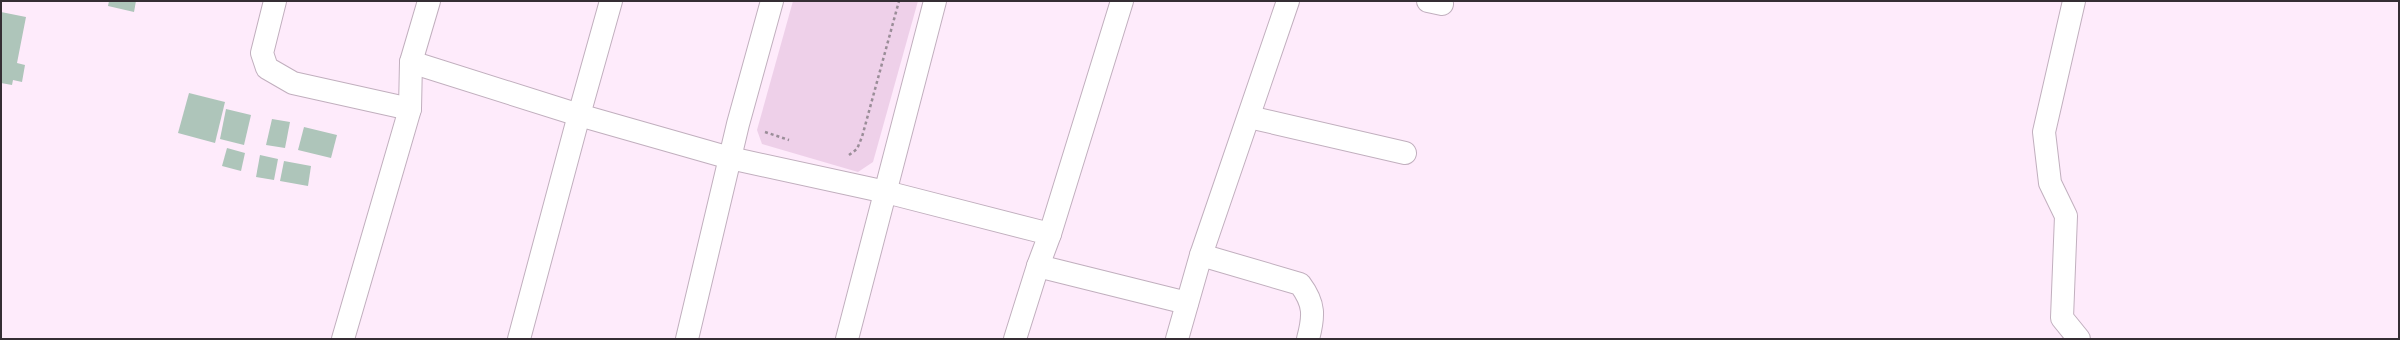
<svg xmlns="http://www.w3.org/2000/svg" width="2400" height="340" font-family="Manrope,sans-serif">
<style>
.green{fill:#eed0e9}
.building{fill:#aec5ba}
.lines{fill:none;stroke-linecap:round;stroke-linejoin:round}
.minor-casing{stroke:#c1afbe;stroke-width:24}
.path{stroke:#9a8d98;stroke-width:2.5;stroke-dasharray:3 3;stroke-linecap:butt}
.minor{stroke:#fff;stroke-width:22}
</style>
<rect width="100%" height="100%" fill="#feebfb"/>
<path class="green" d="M793 1H918L873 162 858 172 762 144 757 130Z"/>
<g class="building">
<path d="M109 1H136L134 12 108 6Z"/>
<path d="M1 12 26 17 17 63 25 65 22 82 13 80 12 85 1 83Z"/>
<path d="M189 93 225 102 215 143 178 133Z"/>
<path d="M226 109 251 115 244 145 220 139Z"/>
<path d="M272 119 290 122 285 148 266 145Z"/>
<path d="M304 127 337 135 331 158 298 150Z"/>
<path d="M227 148 245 153 241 171 222 166Z"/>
<path d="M260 155 278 159 274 180 256 177Z"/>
<path d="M284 161 311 166 308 186 280 181Z"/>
</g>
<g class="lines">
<g class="minor-casing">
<g id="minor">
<path d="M275 1 262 53 267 68 293 83 410 109"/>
<path d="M1428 1 1442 4"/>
<path d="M2074 1 2044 132 2050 183 2066 216 2062 318 2079 339"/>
<path d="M411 62 579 115 730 158 886 192 1050 234"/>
<path d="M1249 117 1405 153"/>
<path d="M1201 255 1300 284C1315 304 1314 316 1308 339"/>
<path d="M1038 266 1187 303"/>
<path d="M343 339 410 109 411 62 429 1"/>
<path d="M519 339 579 115 611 1"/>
<path d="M687 339 738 124 772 1"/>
<path d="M847 339 935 1"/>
<path d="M1015 339 1038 266 1050 234 1122 1"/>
<path d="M1177 339 1201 255 1288 1"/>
</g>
</g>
<g class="path">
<path d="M765 132 789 140"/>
<path d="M849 155 857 149 862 137 899 1"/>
</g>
<use href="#minor" class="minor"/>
</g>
<rect width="2400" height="340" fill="none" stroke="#352e34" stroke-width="4"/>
</svg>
